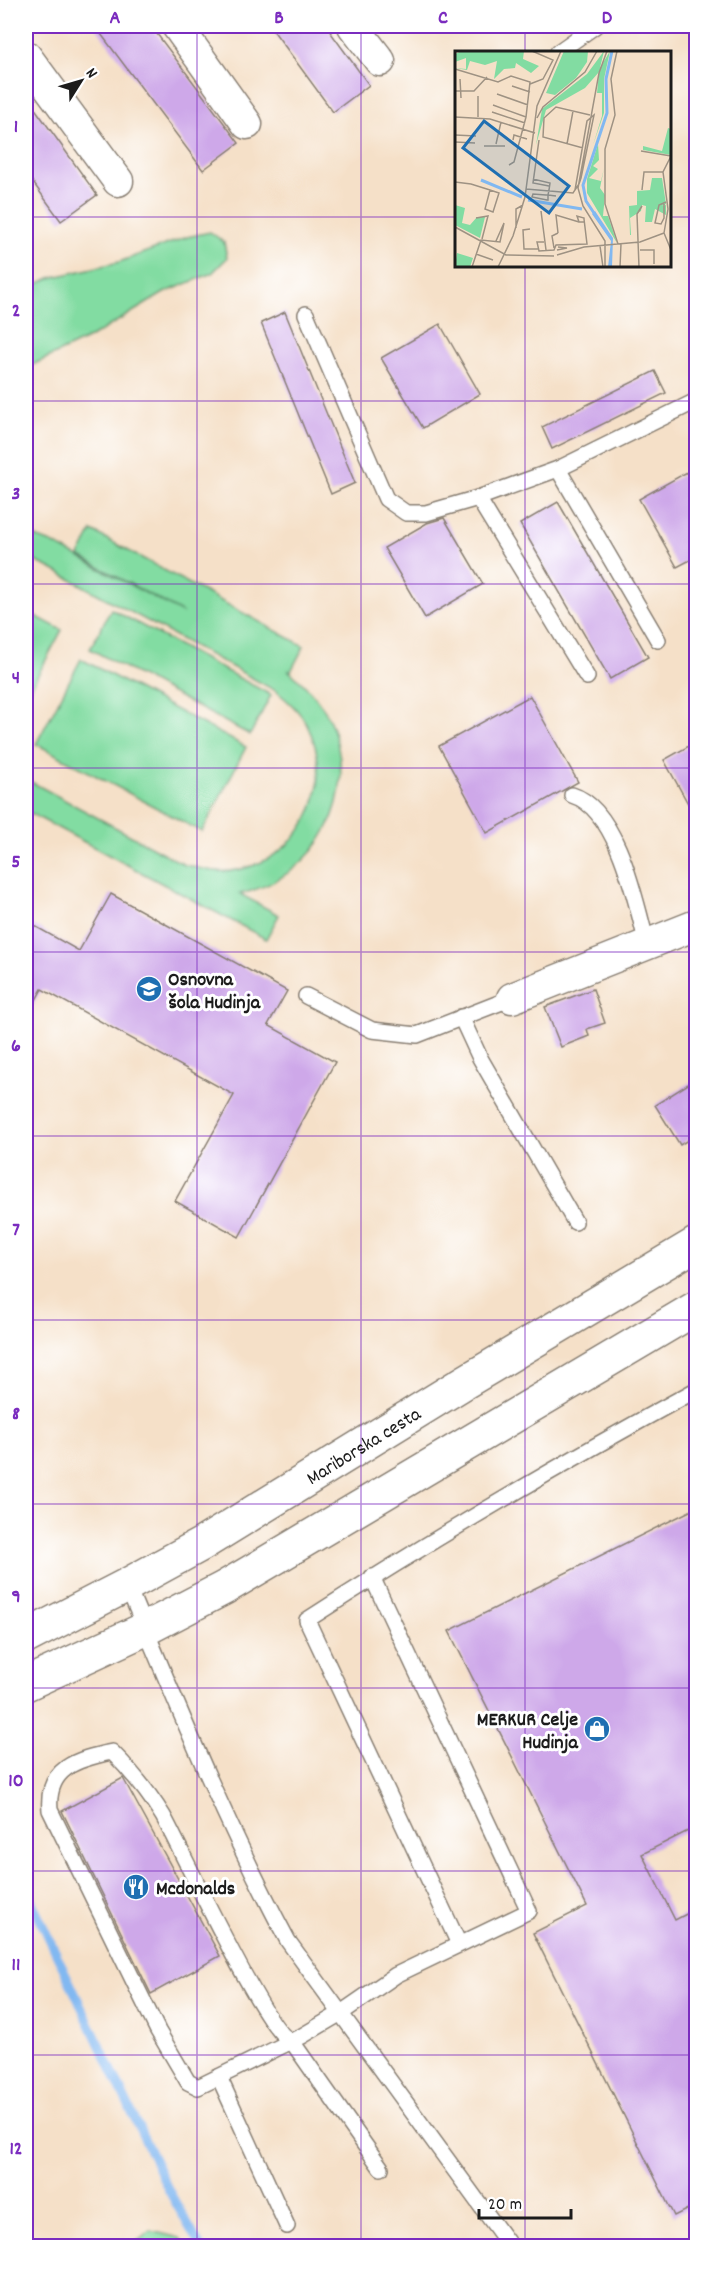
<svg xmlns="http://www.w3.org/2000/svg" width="722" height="2272" font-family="Dekko,sans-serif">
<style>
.green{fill:#82dca2;stroke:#4f7c5f;stroke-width:1.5}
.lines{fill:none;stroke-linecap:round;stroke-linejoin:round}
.stream{stroke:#81b8f1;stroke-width:9}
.building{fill:#cea8e9}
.service-casing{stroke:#887e72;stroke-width:18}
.minor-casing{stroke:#887e72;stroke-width:33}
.secondary-casing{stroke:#887e72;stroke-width:36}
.service{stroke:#fff;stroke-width:15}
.minor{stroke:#fff;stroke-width:30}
.secondary{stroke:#fff;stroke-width:33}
.grid{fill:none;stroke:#7b2cbf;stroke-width:1.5;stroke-opacity:0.55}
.labels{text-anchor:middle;stroke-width:6;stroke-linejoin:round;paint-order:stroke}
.poi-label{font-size:20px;font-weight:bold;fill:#1c1c1c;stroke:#fff;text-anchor:start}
.street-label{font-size:20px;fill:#1c1c1c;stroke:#fff}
.inset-river{fill:none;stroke:#81b8f1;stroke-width:3}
.inset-road{fill:none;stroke:#9e9283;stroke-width:1.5}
.view{fill:#1f6fb2;fill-opacity:0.15;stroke:#1f6fb2;stroke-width:3}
.inset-edge{fill:none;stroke:#1c1c1c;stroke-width:3}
.neatline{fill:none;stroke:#7b2cbf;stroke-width:2}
.grid-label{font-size:20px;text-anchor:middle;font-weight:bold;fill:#7b2cbf}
</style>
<rect width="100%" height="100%" fill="#fff"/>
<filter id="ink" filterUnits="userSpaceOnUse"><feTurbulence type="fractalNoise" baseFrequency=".0167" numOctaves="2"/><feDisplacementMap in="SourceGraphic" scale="12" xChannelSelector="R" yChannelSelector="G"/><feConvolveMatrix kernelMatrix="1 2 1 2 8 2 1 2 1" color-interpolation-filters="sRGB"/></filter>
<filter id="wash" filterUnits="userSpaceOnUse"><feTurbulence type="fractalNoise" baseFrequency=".008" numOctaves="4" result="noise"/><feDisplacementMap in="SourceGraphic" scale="24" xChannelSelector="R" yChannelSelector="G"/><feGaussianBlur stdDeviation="1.35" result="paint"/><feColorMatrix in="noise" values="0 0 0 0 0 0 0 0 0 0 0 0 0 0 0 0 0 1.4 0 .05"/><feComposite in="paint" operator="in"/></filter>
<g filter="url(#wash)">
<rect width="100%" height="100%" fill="#f5e0c8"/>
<g class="green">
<path d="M210 232 224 242 227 258 212 273 164 293 91 337 26 368V289L50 278 119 262 187 237Z"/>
<path d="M92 531 304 646 291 671 288 670C305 685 320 699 329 719 363 795 320 876 240 894L279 915 266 939 26 811V779L185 865C200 868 215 873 231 871 302 861 339 788 307 725 300 711 288 701 276 691L50 568 26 557V533L54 544 183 613 79 556Z"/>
<path d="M111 609 271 695 250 735 90 649Z"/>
<path d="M26 611 62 630 26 697Z"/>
<path d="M81 659 246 747 202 832 36 744Z"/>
<path d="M151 2231 180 2238 185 2246H133L135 2243Z"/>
</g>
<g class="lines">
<path class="stream" d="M26 1890 169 2191 200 2246"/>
</g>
<g id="blocks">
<g class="building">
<path d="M95 26H151L239 143 203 170Z"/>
<path d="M270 26H326L369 85 333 112Z"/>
<path d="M26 96 97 195 61 221 26 173Z"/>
<path d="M285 312 355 483 331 494 261 323Z"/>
<path d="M440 324 480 394 423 428 381 358Z"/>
<path d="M655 371 666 393 552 449 542 427Z"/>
<path d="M696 467V557L677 567 639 499Z"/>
<path d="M558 502 648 657 610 679 520 524Z"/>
<path d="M444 518 483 584 425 618 384 548 427 523Z"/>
<path d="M530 696 578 782 487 833 439 746Z"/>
<path d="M696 742V818L664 760Z"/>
<path d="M111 894 287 991 268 1025 335 1062 239 1237 175 1201 234 1095 42 989 26 1018V921L79 951Z"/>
<path d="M593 989 605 1023 587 1029 589 1036 561 1047 545 1007Z"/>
<path d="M696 1079V1135L680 1145 655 1105Z"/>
<path d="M696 1508V1827L642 1854 675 1920 696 1909V2205L674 2216 533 1933 587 1906 449 1631Z"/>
<path d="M123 1778 220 1956 151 1994 62 1811Z"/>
</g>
</g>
</g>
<g filter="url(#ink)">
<use href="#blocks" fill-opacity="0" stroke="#887e72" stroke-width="1.5"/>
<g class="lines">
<g class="service-casing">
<g id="service">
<path d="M558 52 595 26"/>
<path d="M306 314 386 499 406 513H426L478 498 558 469 696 401"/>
<path d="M558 469 658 640"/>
<path d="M478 498 587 677"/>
<path d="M572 795C618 809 636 903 647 944"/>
<path d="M306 996 372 1030 417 1035 512 998"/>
<path d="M461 1017 480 1058 575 1222"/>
<path d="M372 1577 529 1911 396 1975 341 2013 302 2036 198 2087 188 2082 158 2031 50 1810C46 1768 77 1759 112 1752 131 1771 149 1793 163 1816 181 1848 267 2036 291 2040L381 2168"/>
<path d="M127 1585C177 1705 227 1827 288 1941L510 2246"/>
<path d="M459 1944 307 1620C434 1538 564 1462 696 1390"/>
<path d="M219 2077 287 2226"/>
</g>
</g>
<g class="minor-casing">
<g id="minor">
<path d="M177 26 247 124"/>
<path d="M353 26 380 61"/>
<path d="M26 56 118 181"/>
<path d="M512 998 696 925"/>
</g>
</g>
<g class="secondary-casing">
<g id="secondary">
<path id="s1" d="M26 1637 127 1585 202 1544 465 1382 696 1244"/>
<path d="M26 1684 145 1629 224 1588 696 1308"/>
</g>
</g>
<use href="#service" class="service"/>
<use href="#minor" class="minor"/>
<use href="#secondary" class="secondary"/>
</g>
</g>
<path class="grid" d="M197 26V2246M361 26V2246M525 26V52M26 217H456M670 217H696M525 266V2246M26 401H696M26 584H696M26 768H696M26 952H696M26 1136H696M26 1320H696M26 1504H696M26 1688H696M26 1871H696M26 2055H696"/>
<defs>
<g id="school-disc" transform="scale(1.35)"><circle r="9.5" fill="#1f6fb2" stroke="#fff"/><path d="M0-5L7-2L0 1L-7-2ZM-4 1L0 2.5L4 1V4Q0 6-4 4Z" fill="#fff"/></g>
<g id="shop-disc" transform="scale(1.35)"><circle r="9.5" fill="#1f6fb2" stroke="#fff"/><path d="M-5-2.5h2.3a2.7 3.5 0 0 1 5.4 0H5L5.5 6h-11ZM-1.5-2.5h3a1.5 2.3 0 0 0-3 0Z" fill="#fff"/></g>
<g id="restaurant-disc" transform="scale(1.35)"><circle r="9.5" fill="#1f6fb2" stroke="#fff"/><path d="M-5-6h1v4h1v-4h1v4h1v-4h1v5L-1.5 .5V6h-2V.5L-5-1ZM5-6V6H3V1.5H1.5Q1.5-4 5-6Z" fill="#fff"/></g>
</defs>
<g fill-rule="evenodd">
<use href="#school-disc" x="149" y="989"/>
<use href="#shop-disc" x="597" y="1729"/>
<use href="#restaurant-disc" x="136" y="1887"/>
</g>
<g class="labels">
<g class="poi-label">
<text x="168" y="985">Osnovna<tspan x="168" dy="23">šola Hudinja</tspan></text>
<text x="578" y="1725" text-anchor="end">MERKUR Celje<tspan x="578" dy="23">Hudinja</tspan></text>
<text x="156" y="1894">Mcdonalds</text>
</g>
<g class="street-label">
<text dy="7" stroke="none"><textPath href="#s1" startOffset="388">Mariborska cesta</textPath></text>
</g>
</g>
<g transform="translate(455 51)">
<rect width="216" height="216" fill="#f5e0c8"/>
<path d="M7 0H69L68 8 84 15 76 22 61 12 60 17 49 18 39 28 42 10 30 14 15 10 12 19 0 17 11 18V7L0 11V3ZM109 0H133L132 11 121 27 100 44 91 42ZM149 0 145 17 155 0 149 28V62L138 94 147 65V42H142L144 21 130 37 91 59 81 94 87 58 132 23ZM213 77 216 78V104L188 99V95L207 100ZM143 93 144 109 138 115 143 118 134 127 146 130 149 117 145 137 150 144 148 165H153L162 192 132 142V128ZM197 127H207L211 153 207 155 211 154V164L200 158 197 171H190L191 155 187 154 186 160 175 167 176 184H175L174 155 182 154V140L195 139ZM0 154 10 157 7 172 15 174 22 166H30L25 187 0 174ZM2 202 18 207 15 216H0Z" fill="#82dca2"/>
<path d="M140 160 158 187 157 216H153L156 190 137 163Z" fill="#81b8f1"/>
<path class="inset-river" d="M26 129 67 146M73 149 127 158M141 165 131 150 128 134 152 62 151 28 157 0"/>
<path class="inset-road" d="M162 0 156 28 160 64 150 98V153L163 193M0 18 43 31 56 25 75 31 71 66 59 111 54 114M5 28 6 47M75 33 88 28 98 9 77 0M57 35 75 41M0 40H19L32 26M42 43 73 54M38 54 71 66M37 61 70 72M0 66 35 68 80 82M23 66V45M82 67 88 56 130 21 142 0M0 84 21 85M58 89 59 84 72 88M84 89 78 132 94 135M0 91 20 92M41 93 46 71M112 93 118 60M29 95H50M128 97 88 86 89 67 101 56 135 64M186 100 216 105M78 128 95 132 94 139 93 144V149H92L77 146 78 143 91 144H93L101 145M0 131 16 133 35 139 44 142 38 161 30 158 35 139M71 138 118 142 124 133 126 127 139 64 132 70 120 139M187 139 189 121H208M209 153V167L206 173 200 172 204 154 211 151M86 160 91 199M21 167 33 165 27 188M0 176 51 204 99 205M61 177V158L68 154M75 178 68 179 69 198H83M103 182 101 164 124 171M209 182 213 158 208 121 216 105M209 182 216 199M89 191H82L84 200 99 199 101 194 132 193 129 168V167L122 165 124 171H129M145 195 148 216M99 197 97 185 103 182M102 199 112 197 103 196M185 199H199V213M21 203 38 209M102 204 129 196 185 191 209 182M17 216 26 189 45 191 49 172 41 190M43 216 58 185 70 146 82 55 106 0M150 216V190L128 155 123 137 144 22 152 0M165 216 166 193M184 216 182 163 187 155"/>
<path class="view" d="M29 70 114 135 94 162 8 97Z"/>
<rect width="216" height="216" class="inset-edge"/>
</g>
<rect width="722" height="2272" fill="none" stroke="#fff" stroke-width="66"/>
<g transform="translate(81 81) rotate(53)" stroke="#ffffff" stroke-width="4.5" paint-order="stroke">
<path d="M0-4.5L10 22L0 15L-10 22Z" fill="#1c1c1c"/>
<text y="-9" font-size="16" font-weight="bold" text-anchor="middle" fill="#1c1c1c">N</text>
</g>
<path d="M479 2209v9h92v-9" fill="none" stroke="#1c1c1c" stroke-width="3"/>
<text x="488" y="2209" font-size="18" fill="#1c1c1c" stroke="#ffffff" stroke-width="4.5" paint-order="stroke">20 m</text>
<rect x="33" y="33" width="656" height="2206" class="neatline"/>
<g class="grid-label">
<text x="115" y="23">A</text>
<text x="279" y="23">B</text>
<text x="443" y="23">C</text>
<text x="607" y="23">D</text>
<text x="16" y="132">1</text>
<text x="16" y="316">2</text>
<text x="16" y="499">3</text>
<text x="16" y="683">4</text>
<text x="16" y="867">5</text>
<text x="16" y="1051">6</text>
<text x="16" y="1235">7</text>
<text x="16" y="1419">8</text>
<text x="16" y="1602">9</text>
<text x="16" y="1786">10</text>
<text x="16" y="1970">11</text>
<text x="16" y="2154">12</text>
</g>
</svg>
